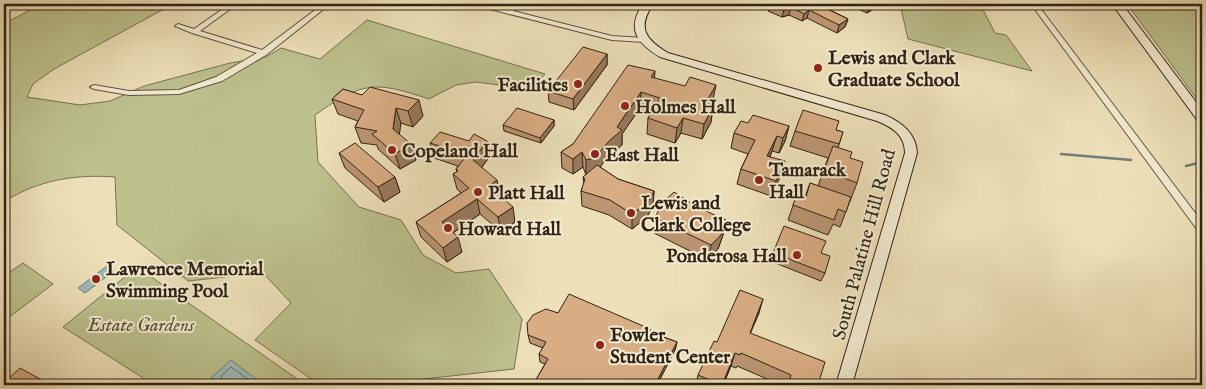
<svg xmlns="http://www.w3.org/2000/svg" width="1206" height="389" font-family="'IM FELL English',serif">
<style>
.green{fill:#bcc18d;stroke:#767252}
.water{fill:#9dbbb9;stroke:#717e78}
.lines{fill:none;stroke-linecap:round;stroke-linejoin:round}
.shore{stroke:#666f68;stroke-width:1}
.stream{stroke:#717e78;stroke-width:2.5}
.street-casing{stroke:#5f523e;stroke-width:2}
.secondary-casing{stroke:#302316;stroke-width:2}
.street{fill:#f3ebd1;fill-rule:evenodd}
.secondary{fill:#f3ebd1;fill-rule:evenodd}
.wall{fill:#bb9571;stroke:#302316}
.shaded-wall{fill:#98795c;stroke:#302316}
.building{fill:#d9ad83;stroke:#302316}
.poi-dot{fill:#8f2418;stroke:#f3ebd1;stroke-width:2}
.labels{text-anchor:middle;stroke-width:4;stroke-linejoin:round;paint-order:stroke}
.poi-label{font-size:19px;font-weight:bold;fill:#302316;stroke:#f3ebd1;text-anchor:start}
.street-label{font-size:19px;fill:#302316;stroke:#f3ebd1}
.park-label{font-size:19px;font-style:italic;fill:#5a523a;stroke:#f3ebd1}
</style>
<rect width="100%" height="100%" fill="#ede0b8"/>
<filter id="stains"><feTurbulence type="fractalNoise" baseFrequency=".004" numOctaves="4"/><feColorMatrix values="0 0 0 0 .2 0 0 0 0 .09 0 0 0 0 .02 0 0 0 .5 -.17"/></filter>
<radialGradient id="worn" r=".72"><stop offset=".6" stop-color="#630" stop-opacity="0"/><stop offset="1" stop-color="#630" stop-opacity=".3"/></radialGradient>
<g class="green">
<path d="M41 4H173L54 69 33 84 27 97 80 105 110 101 144 86 230 63 266 57 281 48 320 59 367 20 545 74 531 89 476 82 456 85 429 99C375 81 363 81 315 115L318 162 359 207 401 220 423 255 456 273 489 269 522 319 514 369 370 385H320L255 340 291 303 263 273 188 281 117 225 115 177C76 174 37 180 4 202V24Z"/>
<path d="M900 4H980L995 33 1006 35 1032 71 908 39Z"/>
<path d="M1127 4H1202V106Z"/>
<path d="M23 263 53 284 4 321V276Z"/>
<path d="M137 267 306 385H154L63 327Z"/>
</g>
<g class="water">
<path d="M107 266 114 271 85 293 78 288Z"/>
<path d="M231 360 264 385H222L211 378Z"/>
</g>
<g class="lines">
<path class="shore" d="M224 385 221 376 231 367 256 385"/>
<g class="stream">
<path d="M1061 154 1131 160"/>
<path d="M1186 166 1202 162"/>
</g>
<g class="street-casing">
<g id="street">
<path d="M230 4H237L200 31 262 50 323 4H330L266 55 222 81 179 94 129 95 94 89 90 87 94 85 129 91 179 90 216 77 257 53 192 33 175 26 178 24 194 29Z"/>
<path d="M473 4H483L507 10 513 4H520L513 11 612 36 644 38 647 40 644 42 612 40 474 5Z"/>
<path d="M1031 4H1037L1202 222V233L1199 232Z"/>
</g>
</g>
<g class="secondary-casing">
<g id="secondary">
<path d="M643 4H653C637 28 645 39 668 53L885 115C902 123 916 133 917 153L852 385H836L905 153C905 135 892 127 877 121L660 57C637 43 626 29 643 4Z"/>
<path d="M1112 4H1122L1202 110V122L1198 121Z"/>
</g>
</g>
<use href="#street" class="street"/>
<use href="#secondary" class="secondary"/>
</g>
<g class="wall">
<path d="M770 4H829L824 7 848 19 845 27 837 33 807 18 802 21 789 15 782 17 768 11Z"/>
<path d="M847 4H879L878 6 867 13Z"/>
<path d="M607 54V65L574 110 549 102 548 91Z"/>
<path d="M654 78 713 100 710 106 713 107 711 122 702 139 681 133 675 143 647 134 648 118 652 112 640 108 622 134V145L608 156 600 167 618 179 654 191 653 206 647 217 632 229 609 215 582 206 581 191 584 184 583 177 586 175 583 167 573 174 562 168 561 152 573 144Z"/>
<path d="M343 89 423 116 413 127 401 123 399 134 416 160 400 169 378 149 377 145 361 143 355 127 358 121 338 114 332 99Z"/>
<path d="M554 120V126L541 143 504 131 503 125Z"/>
<path d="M748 123 789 126 785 141 779 153 772 151 770 157 780 177 771 196 737 184 741 169 748 154 731 148 734 133Z"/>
<path d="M836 130 843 132 838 148 850 158 857 183 840 227 833 224 828 235 788 220 797 194 805 197 810 183 818 186 828 158 790 146 795 131Z"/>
<path d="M430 143 490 156 482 167 515 222 501 232 480 214 453 233 462 252 447 262 421 237 416 222 461 193 457 189 453 174 457 172 456 169 458 166 434 158Z"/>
<path d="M339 153 395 177 400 192 384 202 345 168Z"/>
<path d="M655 218 726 220 723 235 718 249 708 260 654 233Z"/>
<path d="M773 253H821L825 273 821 281 770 261Z"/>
<path d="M558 313 650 329V332L677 342 675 350 657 385H533L545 364 540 362 539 354 543 348 530 343 528 335Z"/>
<path d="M759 313 750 333 818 385H781L737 366 736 368 731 366 723 385H696L698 375Z"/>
</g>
<g class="shaded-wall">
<path d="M821 4H829L817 13 819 5Z"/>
<path d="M873 4H879L878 6 867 13 870 6Z"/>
<path d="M791 7 789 15 782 17 784 10Z"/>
<path d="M809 10 807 18 802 21 804 14Z"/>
<path d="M848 19 845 27 837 33 839 25Z"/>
<path d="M607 54V65L574 110 573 99Z"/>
<path d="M655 71 654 87 651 77Z"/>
<path d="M716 85 713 100 703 119 705 104Z"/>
<path d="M641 92 640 108 622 134V145L608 156 596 173 586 175V160L617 127Z"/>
<path d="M419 100 423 116 413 127 408 111Z"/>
<path d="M713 107 711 122 702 139 704 124Z"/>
<path d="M396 108 401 123 398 144 393 129Z"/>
<path d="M683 118 681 133 675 143 677 128Z"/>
<path d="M554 120V126L541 143 540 138Z"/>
<path d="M789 126 785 141 779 153 783 138Z"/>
<path d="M777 136 772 151 763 171 767 156Z"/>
<path d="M487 141 490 156 476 175 473 160Z"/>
<path d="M411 144 416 160 400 169 395 154Z"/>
<path d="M582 152 583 167 573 174V159Z"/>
<path d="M785 161 780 177 771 196 776 181Z"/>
<path d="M395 177 400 192 384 202 378 187Z"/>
<path d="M497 180 500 195 489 186Z"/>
<path d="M654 191 653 206 647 217 632 229V214Z"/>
<path d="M477 199 480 214 447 237 442 222Z"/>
<path d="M513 207 515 222 501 232 498 217Z"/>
<path d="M726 220 723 235 718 249 708 260 711 245Z"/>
<path d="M458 237 462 252 447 262 443 248Z"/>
<path d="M763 299 759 313 745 346 750 333Z"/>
<path d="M677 342 675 350 657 385H655Z"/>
<path d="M735 353 731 366 723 385H722Z"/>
</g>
<g class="building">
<path d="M771 4H821L819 5 848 19 839 25 809 10 804 14 791 7 784 10Z"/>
<path d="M583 47 607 54 573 99 548 91Z"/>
<path d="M628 65 655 71 651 77 685 86 690 77 716 85 705 104 713 107 704 124 683 118 677 128 648 118 660 98 641 92 617 127 622 130 609 141 595 158 586 160 582 152 573 159 561 152 573 144Z"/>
<path d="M370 87 419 100 408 111 396 108 393 129 411 144 395 154 372 134 377 131 355 127 364 110 332 99 343 89 362 95Z"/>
<path d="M517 108 554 120 540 138 503 125Z"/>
<path d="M803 110 839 121 836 130 843 132 839 144 795 131Z"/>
<path d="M753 115 789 126 783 138 777 136 767 156 785 161 776 181 741 169 755 140 734 133 741 121 748 123Z"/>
<path d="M440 132 469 141 474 134 487 141 473 160 497 180 489 186 513 207 498 217 477 199 442 222 458 237 443 248 416 222 469 188 453 174 458 171 456 169 467 155 430 143Z"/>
<path d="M355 143 395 177 378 187 339 153Z"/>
<path d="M833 146 852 152 850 158 863 162 857 183 824 170Z"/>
<path d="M597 165 618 179 654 191 648 202 632 214 610 200 581 191 585 179 583 177Z"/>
<path d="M810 183 851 197 846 212 838 209 834 220 793 205 797 194 806 197Z"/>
<path d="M674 192 697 207 726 220 721 235 711 245 655 218 662 203Z"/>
<path d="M784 226 826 241 821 253 830 256 825 273 773 253Z"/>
<path d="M740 290 763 299 750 333 825 362 818 385H788L791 375 741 353 740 355 735 353 722 385 698 375 714 341 717 342Z"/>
<path d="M569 294 650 329 649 332 677 342 655 385H533L548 359 539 354 546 342 528 335 527 323 533 315 546 309 558 313Z"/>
<path d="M20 368 51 385H4V383Z"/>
</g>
<g class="poi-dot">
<circle cx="818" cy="68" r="5"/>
<circle cx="578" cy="84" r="5"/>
<circle cx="625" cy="106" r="5"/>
<circle cx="392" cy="150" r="5"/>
<circle cx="595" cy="154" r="5"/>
<circle cx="759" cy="180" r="5"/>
<circle cx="478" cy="192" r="5"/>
<circle cx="631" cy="213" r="5"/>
<circle cx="448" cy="228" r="5"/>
<circle cx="797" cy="255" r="5"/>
<circle cx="96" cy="279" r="5"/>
<circle cx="600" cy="345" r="5"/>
</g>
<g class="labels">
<g class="poi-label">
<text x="828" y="64">Lewis and Clark<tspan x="828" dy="22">Graduate School</tspan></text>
<text x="568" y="91" text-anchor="end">Facilities</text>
<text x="635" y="113">Holmes Hall</text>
<text x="402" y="157">Copeland Hall</text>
<text x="605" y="161">East Hall</text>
<text x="769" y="176">Tamarack<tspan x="769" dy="22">Hall</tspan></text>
<text x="488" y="199">Platt Hall</text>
<text x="641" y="209">Lewis and<tspan x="641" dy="22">Clark College</tspan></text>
<text x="458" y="235">Howard Hall</text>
<text x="787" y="262" text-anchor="end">Ponderosa Hall</text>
<text x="106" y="275">Lawrence Memorial<tspan x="106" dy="22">Swimming Pool</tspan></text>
<text x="610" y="341">Fowler<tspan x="610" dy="22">Student Center</tspan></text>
</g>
<g class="street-label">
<text transform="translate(863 244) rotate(-75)" y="7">South Palatine Hill Road</text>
</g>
<g class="park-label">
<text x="141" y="331">Estate Gardens</text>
</g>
</g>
<rect width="1206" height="389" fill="none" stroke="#ede0b8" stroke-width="20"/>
<rect x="5" y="5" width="1196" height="379" fill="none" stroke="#302316" stroke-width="2.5"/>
<rect x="10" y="10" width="1186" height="369" fill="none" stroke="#302316"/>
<rect width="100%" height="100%" filter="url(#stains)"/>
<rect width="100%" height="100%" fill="url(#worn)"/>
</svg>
